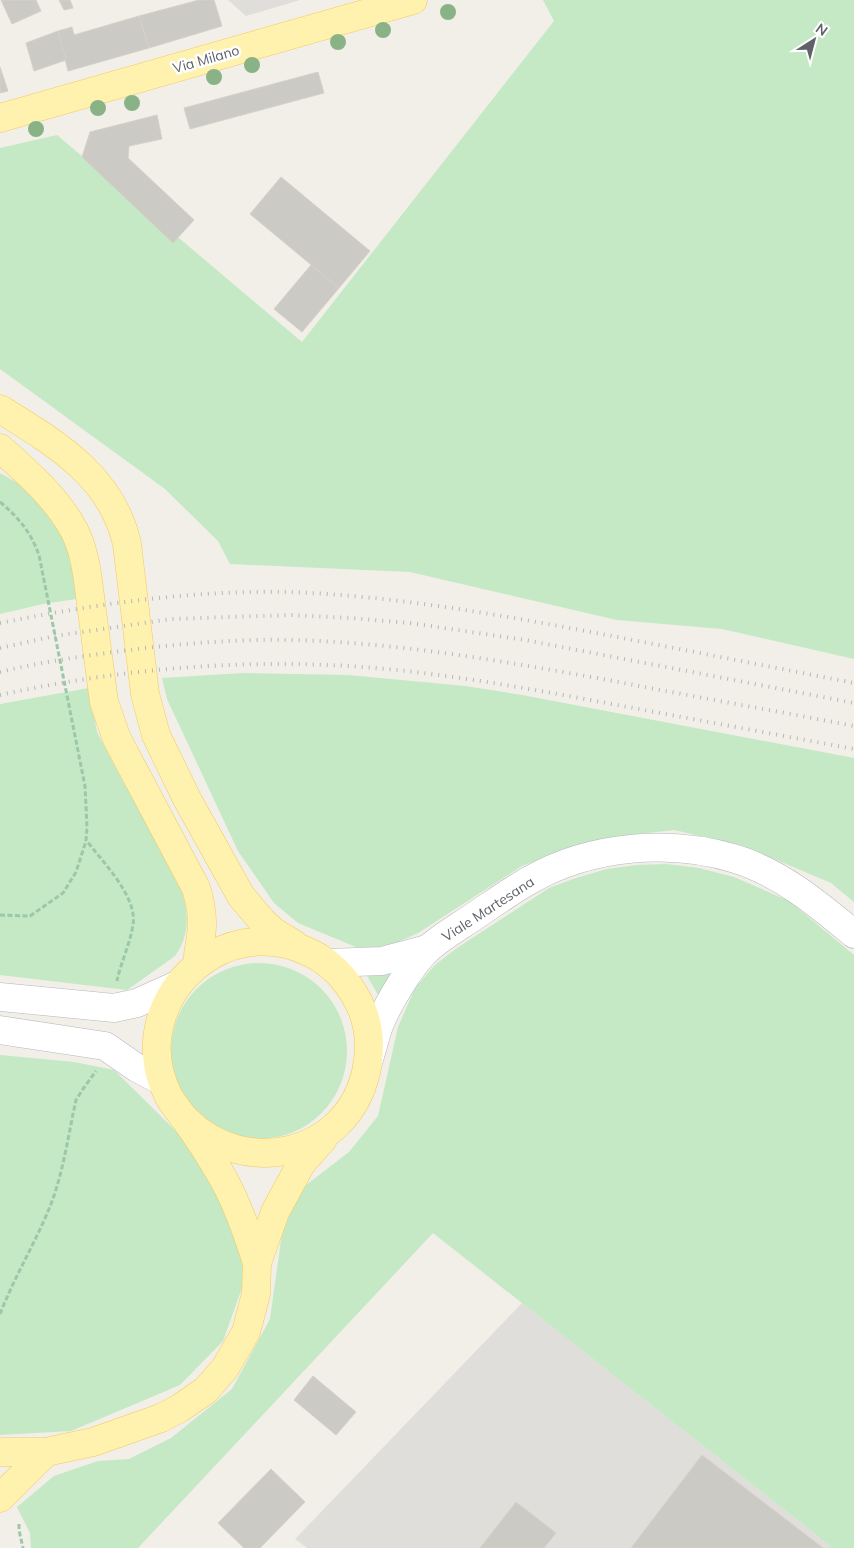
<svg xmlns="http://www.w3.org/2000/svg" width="854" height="1548" font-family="Mulish,sans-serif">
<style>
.industrial{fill:#e0deda}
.green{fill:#c5e8c5}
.building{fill:#cccac5;stroke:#d6d1c6}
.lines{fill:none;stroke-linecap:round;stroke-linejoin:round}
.minor-casing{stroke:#b5b8bc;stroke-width:29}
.major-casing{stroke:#f2c960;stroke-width:29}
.path{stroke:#9cc7a9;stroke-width:3;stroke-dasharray:5 2.5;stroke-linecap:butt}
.minor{stroke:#fff;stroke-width:28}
.major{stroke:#fff2af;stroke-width:28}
.rail{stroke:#b6b7b8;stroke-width:4;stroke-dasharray:1 6;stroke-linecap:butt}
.tree{fill:#89b387}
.labels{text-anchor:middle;stroke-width:5;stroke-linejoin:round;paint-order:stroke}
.street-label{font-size:14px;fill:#5f6368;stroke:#fff}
</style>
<rect width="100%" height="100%" fill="#f1efe8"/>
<g class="industrial">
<path d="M228 0H300L246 16Z"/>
<path d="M522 1303 833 1548H307L295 1539Z"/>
</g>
<g class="green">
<path d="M543 0H854V659L722 629 617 620 410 572 230 564 218 541 165 489 0 369V148L57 135 302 342 554 21Z"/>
<path d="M0 473 19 484 49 513 74 558 83 598 43 604 0 614Z"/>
<path d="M244 673 348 675 465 686 522 695 854 758V902L831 883 741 845 674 830 622 836 576 845 522 866 418 933 396 943 376 949 356 947 298 923 274 903 238 851 167 699 162 678Z"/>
<path d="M89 688 97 732 121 778 175 873C187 901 194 930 175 956L127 990 0 975V704Z"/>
<path d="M666 864 699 868 734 877 789 901 854 955V1548H833L433 1233 138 1548H31L30 1533 17 1507 54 1476 98 1461 129 1459 171 1438 232 1389 270 1319 282 1233 301 1189 349 1152 378 1116 398 1027 415 988 435 965 457 948 549 888 576 878 607 869 637 865Z"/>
<circle cx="259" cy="1051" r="88"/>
<path d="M393 971 381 1000 366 974Z"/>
<path d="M0 1055 74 1062 114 1070 189 1144 242 1239 243 1285 223 1341 180 1385 71 1431 0 1435Z"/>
</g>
<g class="building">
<path d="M1 0H36L41 11 12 24Z"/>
<path d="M59 0H70L73 8 64 10Z"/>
<path d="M199 0H214L222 26 149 48 139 16Z"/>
<path d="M139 16 149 48 68 71 58 31 72 27 74 35Z"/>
<path d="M58 31 66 60 34 71 26 43Z"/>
<path d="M0 67 8 91 0 93Z"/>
<path d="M318 72 324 93 190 129 184 108Z"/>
<path d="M157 115 162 139 129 146 128 158 194 220 173 243 82 157 90 132Z"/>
<path d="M281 177 370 251 339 288 250 214Z"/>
<path d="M311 265 339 288 302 332 274 309Z"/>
<path d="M313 1376 356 1412 336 1435 294 1400Z"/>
<path d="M702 1455 823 1548H631Z"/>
<path d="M271 1469 305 1502 260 1548H244L218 1523Z"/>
<path d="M516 1502 556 1533 544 1548H480Z"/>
</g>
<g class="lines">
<g class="minor-casing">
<g id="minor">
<path d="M328 963 382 961 427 949"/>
<path d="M0 997 114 1008 137 1003 177 985"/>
<path d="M0 1030 105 1046 137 1068 162 1081"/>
<path d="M369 1059C373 1048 375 1035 380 1023 389 1002 410 966 427 950 439 938 462 925 476 915 494 903 512 890 530 880 591 845 670 839 736 859 781 873 819 905 854 934"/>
</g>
</g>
<g class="major-casing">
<g id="major">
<path d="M0 118 413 0"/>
<path d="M0 409C55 443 112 476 127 544L145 694 156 735 187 799 241 896 262 921 274 932 294 944"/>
<path d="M0 448C28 473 56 497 74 530 87 555 88 584 92 611 96 642 100 672 104 702L117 739 196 888C201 904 204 919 201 936 200 945 197 953 198 963"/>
<path d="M186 1120C245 1179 347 1156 366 1072 371 1049 370 1025 359 1003 347 979 329 960 304 950 275 937 239 939 212 955 163 984 142 1043 168 1095 173 1105 181 1113 187 1122 200 1140 212 1159 223 1178 238 1205 248 1234 257 1263"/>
<path d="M0 1452H46L93 1442 161 1418 180 1408 206 1390 225 1368 246 1332 256 1294 257 1263 275 1212 301 1164 323 1139"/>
<path d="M0 1498 46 1452"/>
</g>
</g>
<g class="path">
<path d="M0 502C19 518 30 531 39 555L85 786 87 827 86 840C102 861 138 897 133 925 130 944 121 962 117 981"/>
<path d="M0 915 30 916 63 893 76 872 86 841"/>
<path d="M0 1314C14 1278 34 1245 49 1209 63 1175 68 1136 76 1100L83 1089 96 1071"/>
<path d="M19 1524V1530L23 1548"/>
</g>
<use href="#minor" class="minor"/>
<use href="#major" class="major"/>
<g class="rail">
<path d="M0 623C95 604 192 590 289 592 396 596 501 615 607 635 689 651 772 667 854 683"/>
<path d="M0 648 55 636 171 619 290 615 351 618 410 623 525 640 854 703"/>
<path d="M0 672C45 661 91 655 137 649 189 643 241 639 293 640 405 643 514 663 624 683 700 698 777 711 854 726"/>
<path d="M0 695C114 670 233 659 349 666 443 672 536 690 628 707 703 721 779 735 854 749"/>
</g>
</g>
<g class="tree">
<circle cx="448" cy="12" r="8"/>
<circle cx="383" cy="30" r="8"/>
<circle cx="338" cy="42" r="8"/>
<circle cx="252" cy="65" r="8"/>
<circle cx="214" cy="77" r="8"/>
<circle cx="132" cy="103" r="8"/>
<circle cx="98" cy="108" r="8"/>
<circle cx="36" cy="129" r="8"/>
</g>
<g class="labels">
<g class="street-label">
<text transform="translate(206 59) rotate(-16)" y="5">Via Milano</text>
<text transform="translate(488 909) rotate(-33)" y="5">Viale Martesana</text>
</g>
</g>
<g transform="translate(814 40) rotate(36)" stroke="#ffffff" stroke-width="4" paint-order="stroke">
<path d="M0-4L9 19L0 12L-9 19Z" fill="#5f6368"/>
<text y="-8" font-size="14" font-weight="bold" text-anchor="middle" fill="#5f6368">N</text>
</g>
</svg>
